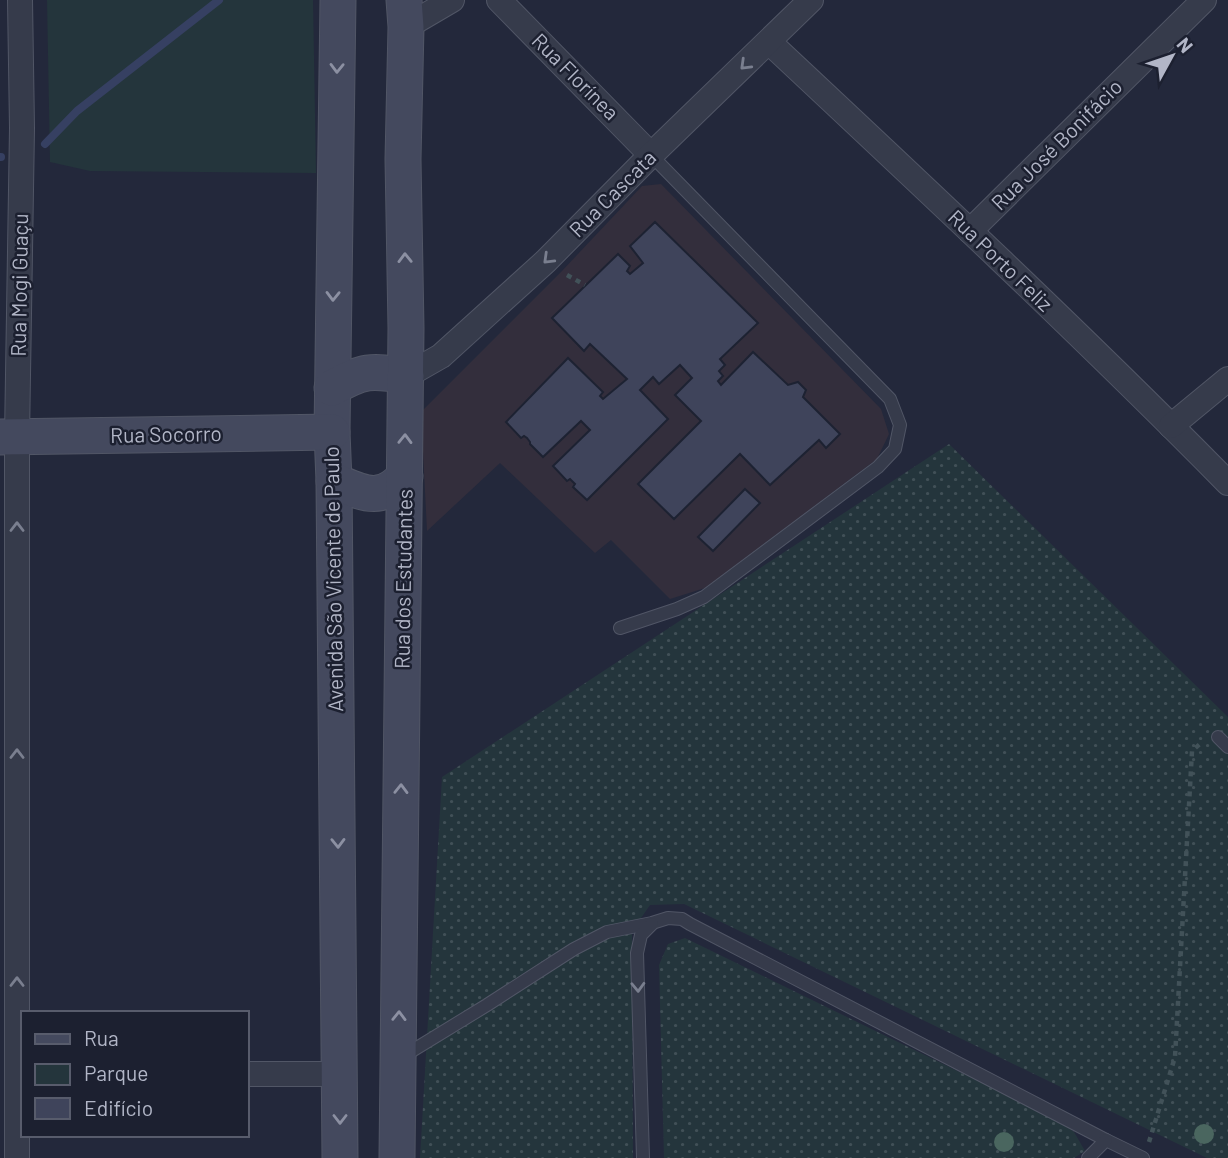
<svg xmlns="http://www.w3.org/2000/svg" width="1228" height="1158" font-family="Barlow,sans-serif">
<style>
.medical{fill:#332e3c;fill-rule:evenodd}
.grass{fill:url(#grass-dots)}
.green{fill:#24353c}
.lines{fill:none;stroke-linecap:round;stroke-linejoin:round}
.stream{stroke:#364062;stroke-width:8}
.building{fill:#3f445b;stroke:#1d2232;stroke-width:2}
.service-casing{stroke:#515666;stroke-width:14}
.minor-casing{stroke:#515666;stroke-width:26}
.secondary-casing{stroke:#515666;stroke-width:37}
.path{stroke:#425259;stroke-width:4.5;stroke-dasharray:5 5;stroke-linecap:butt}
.service{stroke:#363b4b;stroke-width:12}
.minor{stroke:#363b4b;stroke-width:24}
.secondary{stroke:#44495e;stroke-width:35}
.tree{fill:#4a665f}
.oneway{stroke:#7a7f8f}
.oneway2{stroke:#8c90a2}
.labels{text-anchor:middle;stroke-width:5;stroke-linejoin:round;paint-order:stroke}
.street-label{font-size:21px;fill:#b2b6c7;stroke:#1c2030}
</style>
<defs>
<pattern id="grass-dots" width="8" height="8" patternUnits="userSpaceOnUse" patternTransform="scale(1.75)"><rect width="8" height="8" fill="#24353c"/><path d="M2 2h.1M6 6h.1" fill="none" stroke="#415057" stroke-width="1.8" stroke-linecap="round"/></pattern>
</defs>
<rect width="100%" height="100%" fill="#23283b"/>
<path class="medical" d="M661 184 881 409 889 434 877 459 705 588 670 599 611 540 595 553 500 463 427 531 421 412 561 272 642 186ZM655 223 757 323 720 359 725 365 719 371 718 381 721 385 753 353 788 385 826 447 819 440 770 485 740 454 674 519 638 484 701 421 675 395 692 378 680 365 659 383 653 377 640 390 668 419 587 500 575 484 570 479 567 481 553 466 590 430 581 421 543 457 530 444V442L527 438 524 436 522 438 507 423 569 359 603 392 600 396 603 399 627 379 590 344 583 351 552 318 618 254 630 266 627 271 630 274 643 263 630 246ZM745 489 713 551H712L698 537Z"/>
<g class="grass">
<path d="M949 444 1228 717V1158H1207L684 904 650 905 632 931 633 1158H420L442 777Z"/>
<path d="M685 938 1058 1120 1074 1132 1085 1151 1074 1158H664L659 965 668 944Z"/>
</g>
<path class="green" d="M47 0H313L316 173 90 171 50 162Z"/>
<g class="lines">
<g class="stream">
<path d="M45 144 77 111 219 0"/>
<path d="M0 157H1"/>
</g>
</g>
<g class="building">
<path d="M655 222 758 323 720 359 725 365 719 371 723 376 718 381 721 385 753 352 788 385 798 382 806 390 803 397 840 434 826 448 819 440 770 485 740 454 674 519 638 484 701 421 675 395 692 378 680 365 659 384 653 377 640 390 668 419 587 500 573 487 575 484 570 479 567 481 553 466 590 430 581 421 543 457 530 444V442L527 438 524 436 521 438 506 422 568 358 603 392 600 396 603 399 627 379 590 344 584 351 552 318 618 254 630 266 627 271 630 274 643 263 630 246Z"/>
<path d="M745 489 760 503 713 551 698 537Z"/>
</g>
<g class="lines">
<g class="service-casing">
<g id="service">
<path d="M620 628 677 609 704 597 878 467 895 449 900 425 890 399 651 155"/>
<path d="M1218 737 1228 747"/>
<path d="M402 1057 487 1005 574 949 607 932 652 923 668 918 682 919 690 924 1106 1140 1143 1158"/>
<path d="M643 1158 637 953 641 935 652 924"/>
<path d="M1088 1158 1106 1140"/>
</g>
</g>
<g class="minor-casing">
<g id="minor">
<path d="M499 0 651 155"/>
<path d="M406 27 452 0"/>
<path d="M769 42C924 187 1079 332 1228 483"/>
<path d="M970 231 1204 0"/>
<path d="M406 376 441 356 546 261 651 155 811 0"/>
<path d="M1171 426 1228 379"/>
<path d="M247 1074H340"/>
<path d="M17 1158V437L22 128 20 0"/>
</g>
</g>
<g class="secondary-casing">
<g id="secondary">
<path d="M338 0 332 432 334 481 340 1158"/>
<path d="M332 388C363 370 371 370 406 376"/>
<path d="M0 437 332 432"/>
<path d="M334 481C363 493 380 504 405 476"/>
<path d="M397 1158 406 328 403 159 406 27 404 0"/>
</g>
</g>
<g class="path">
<path d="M567 275 585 285"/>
<path d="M1149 1142 1175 1057 1192 751 1201 743"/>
</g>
<use href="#service" class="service"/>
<use href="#minor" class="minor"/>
<use href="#secondary" class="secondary"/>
</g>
<g class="tree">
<circle cx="1204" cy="1134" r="10"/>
<circle cx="1004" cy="1142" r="10"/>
</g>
<defs><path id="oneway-chevron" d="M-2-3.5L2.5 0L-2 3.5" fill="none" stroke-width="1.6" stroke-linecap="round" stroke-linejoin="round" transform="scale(1.75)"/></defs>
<g class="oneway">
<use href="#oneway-chevron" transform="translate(745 65) rotate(136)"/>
<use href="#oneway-chevron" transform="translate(548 259) rotate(136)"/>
<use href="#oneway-chevron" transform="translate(17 527) rotate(-90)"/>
<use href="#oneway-chevron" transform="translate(17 754) rotate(-90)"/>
<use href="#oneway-chevron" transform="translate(17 982) rotate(-90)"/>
<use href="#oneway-chevron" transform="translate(638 987) rotate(88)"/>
</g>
<g class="oneway2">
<use href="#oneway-chevron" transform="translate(337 68) rotate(91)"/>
<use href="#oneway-chevron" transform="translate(405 258) rotate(-91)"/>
<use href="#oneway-chevron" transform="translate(333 296) rotate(91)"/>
<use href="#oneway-chevron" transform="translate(405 439) rotate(-89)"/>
<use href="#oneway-chevron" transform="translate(401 789) rotate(-89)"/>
<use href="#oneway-chevron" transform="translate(338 843) rotate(89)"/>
<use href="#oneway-chevron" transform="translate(399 1016) rotate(-89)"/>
<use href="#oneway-chevron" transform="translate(340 1119) rotate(90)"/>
</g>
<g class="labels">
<g class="street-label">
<text transform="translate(575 77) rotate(45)" y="7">Rua Florínea</text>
<text transform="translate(1057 145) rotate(-45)" y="7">Rua José Bonifácio</text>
<text transform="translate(613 194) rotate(-45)" y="7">Rua Cascata</text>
<text transform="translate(1000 261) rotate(44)" y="7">Rua Porto Feliz</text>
<text transform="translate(20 285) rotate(-89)" y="7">Rua Mogi Guaçu</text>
<text transform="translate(166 435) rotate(-1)" y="7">Rua Socorro</text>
<text transform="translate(334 579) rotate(-91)" y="7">Avenida São Vicente de Paulo</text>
<text transform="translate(404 579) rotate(-89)" y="7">Rua dos Estudantes</text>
</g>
</g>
<rect x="21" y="1011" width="228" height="126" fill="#1c2030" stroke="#585c6c" stroke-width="2"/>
<rect x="35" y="1034" width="35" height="10" fill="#44495e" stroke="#585c6c" stroke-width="2"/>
<text x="84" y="1046" font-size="21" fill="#b2b6c7">Rua</text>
<rect x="35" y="1064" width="35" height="21" fill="#24353c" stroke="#585c6c" stroke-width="2"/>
<text x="84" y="1081" font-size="21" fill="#b2b6c7">Parque</text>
<rect x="35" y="1098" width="35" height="21" fill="#3f445b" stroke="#585c6c" stroke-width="2"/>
<text x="84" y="1116" font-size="21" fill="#b2b6c7">Edifício</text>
<g transform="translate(1172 56) rotate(50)" stroke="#1c2030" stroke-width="5" paint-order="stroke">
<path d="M0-5L12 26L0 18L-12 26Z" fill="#b2b6c7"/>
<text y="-10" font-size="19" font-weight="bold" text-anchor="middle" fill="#b2b6c7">N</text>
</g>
</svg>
